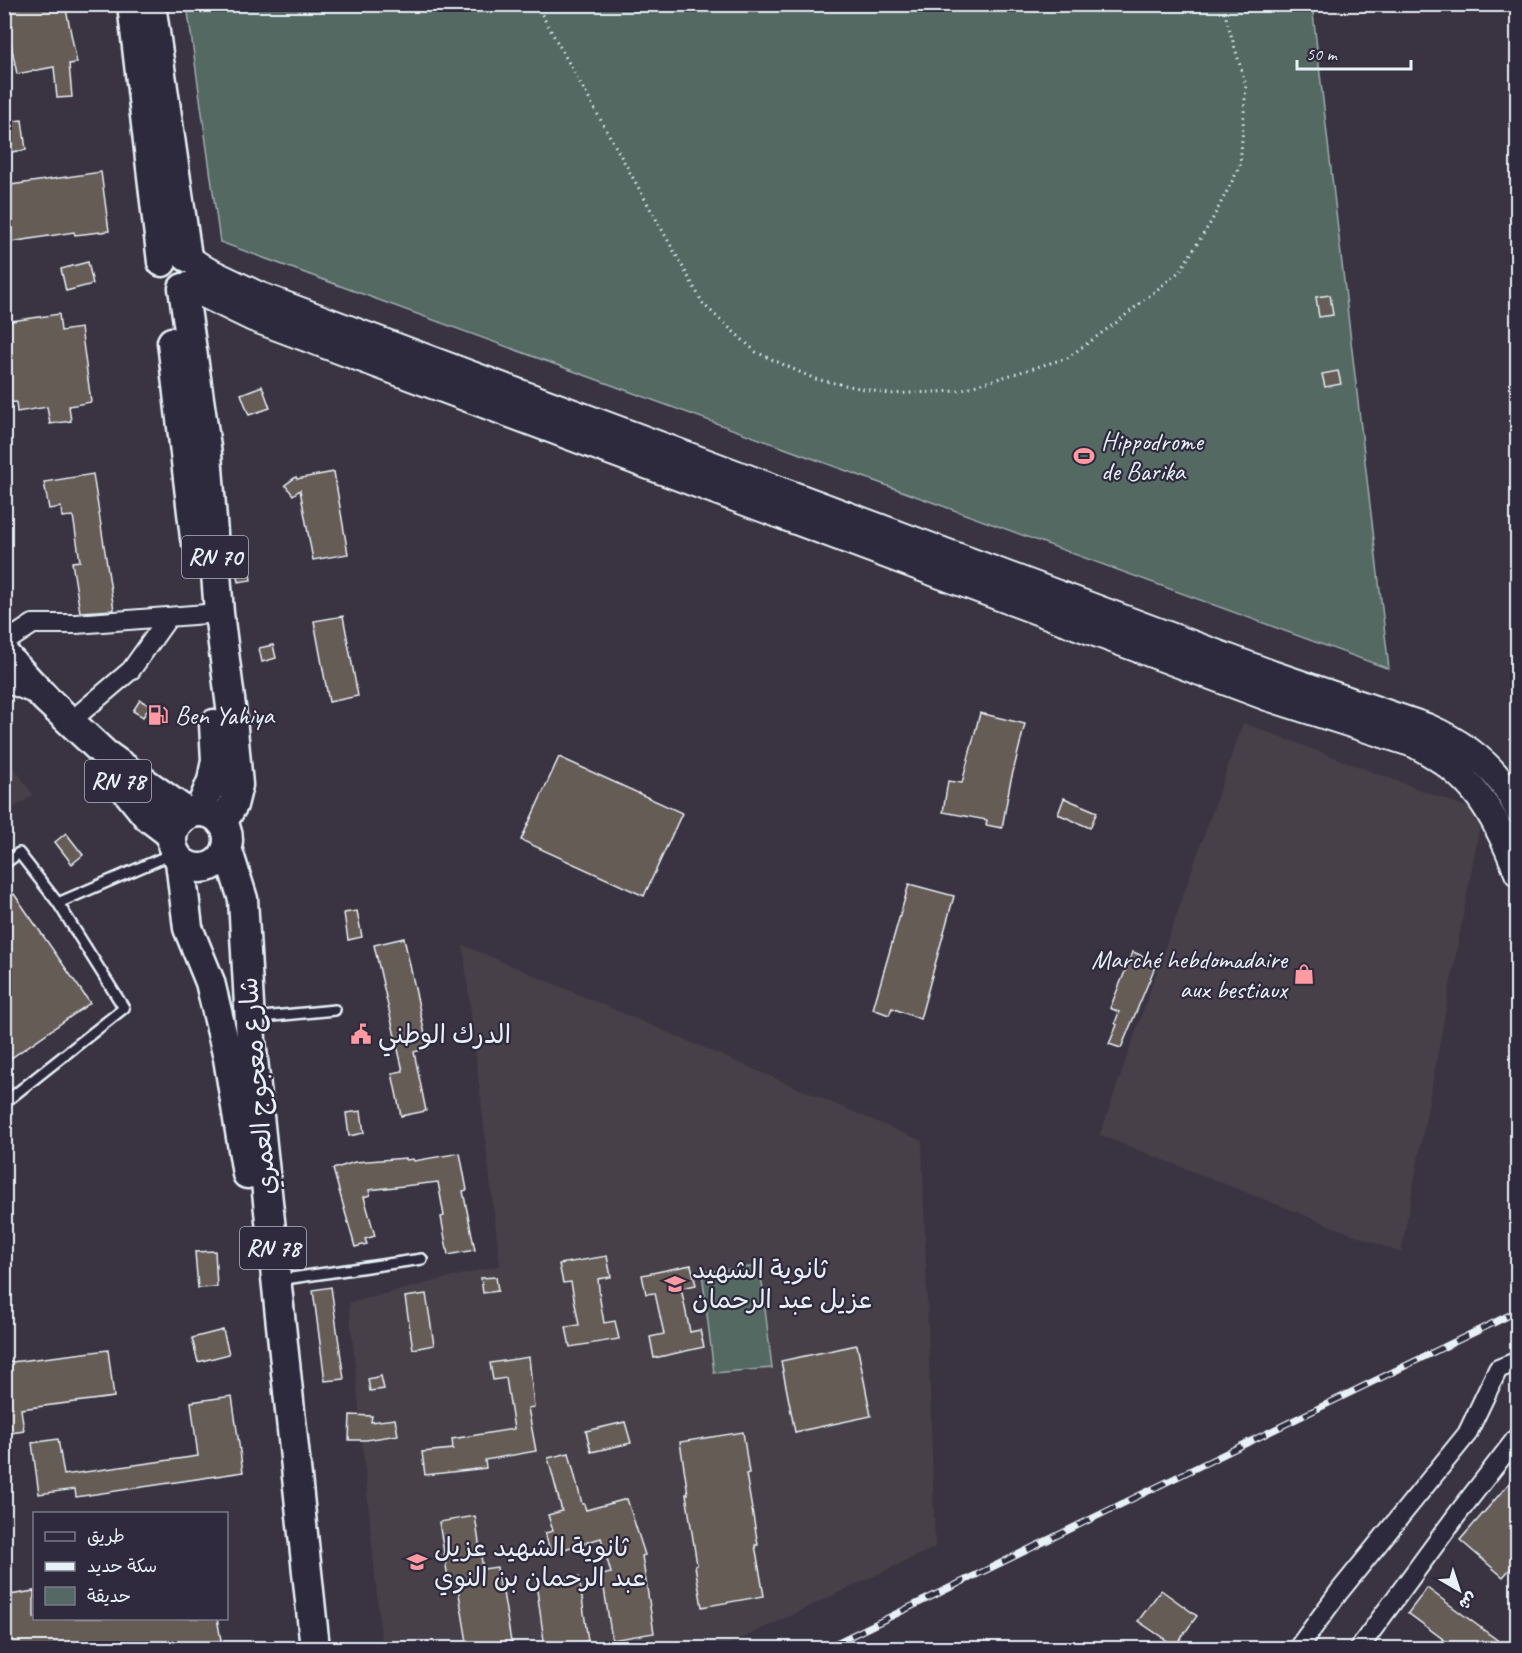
<svg xmlns="http://www.w3.org/2000/svg" width="1522" height="1653" font-family="Caveat,'Playpen Sans Arabic',sans-serif">
<style>
.built{fill:#474048}
.green{fill:#546964;stroke:#9eadae;stroke-width:1.5}
.building{fill:#665b56;stroke:#e8f1f8;stroke-width:1.5}
.lines{fill:none;stroke-linecap:round;stroke-linejoin:round}
.lane-casing{stroke:#e8f1f8;stroke-width:14}
.street-casing{stroke:#e8f1f8;stroke-width:22}
.secondary-casing{stroke:#e8f1f8;stroke-width:30}
.primary-casing{stroke:#e8f1f8;stroke-width:33}
.path{stroke:#e8f1f8;stroke-width:3;stroke-dasharray:1.5 4.5;stroke-linecap:butt}
.lane{stroke:#2f2a3d;stroke-width:9}
.street{stroke:#2f2a3d;stroke-width:18}
.secondary{stroke:#2f2a3d;stroke-width:26}
.primary{stroke:#2f2a3d;stroke-width:28}
.rail-casing{stroke:#e8f1f8;stroke-width:7}
.rail{stroke:#2f2a3d;stroke-width:4.5;stroke-dasharray:14;stroke-linecap:butt}
.labels{text-anchor:middle;stroke-width:4.5;stroke-linejoin:round;paint-order:stroke}
.shield{fill:#2f2a3d;stroke:#b0b5c0;stroke-width:1.5}
.shield-label{font-size:24px;font-weight:bold;fill:#e8f1f8}
.poi-label{font-size:26px;fill:#e8f1f8;stroke:#2f2a3d;text-anchor:start}
.street-label{font-size:26px;fill:#e8f1f8;stroke:#2f2a3d}
</style>
<rect width="100%" height="100%" fill="#3a3442"/>
<filter id="ink" filterUnits="userSpaceOnUse"><feTurbulence type="fractalNoise" baseFrequency=".0167" numOctaves="2"/><feDisplacementMap in="SourceGraphic" scale="12" xChannelSelector="R" yChannelSelector="G"/><feConvolveMatrix kernelMatrix="1 2 1 2 8 2 1 2 1" color-interpolation-filters="sRGB"/></filter>
<g filter="url(#ink)">
<g class="built">
<path d="M1243 723 1482 813 1401 1253 1100 1135Z"/>
<path d="M4 753 33 795 5 814H4Z"/>
<path d="M463 945 922 1141 935 1547 722 1648H382L349 1303 500 1265Z"/>
</g>
<g class="green">
<path d="M187 5H1312L1389 669 220 242Z"/>
<path d="M760 1266 772 1368 714 1373 702 1272Z"/>
</g>
<g class="building">
<path d="M37 4H65L77 63 69 64 72 97 57 98 54 67 17 74 11 44 4 45V11Z"/>
<path d="M22 120 26 150 4 153V122Z"/>
<path d="M101 172 109 231 75 235 74 232 4 243V186Z"/>
<path d="M88 262 93 284 66 291 61 269Z"/>
<path d="M1330 295 1333 315 1319 317 1316 297Z"/>
<path d="M59 314 61 331 81 328 91 402 69 406 71 421 50 424 47 407 17 412 16 402 4 403V371L11 370 5 322Z"/>
<path d="M1338 371 1341 384 1325 387 1322 374Z"/>
<path d="M262 386 270 408 249 415 241 394Z"/>
<path d="M334 472 348 554 313 560 300 490 293 495 285 485 296 477 297 479Z"/>
<path d="M93 474 114 610 80 612 72 562 80 561 73 516 62 517 61 507 49 509 44 482Z"/>
<path d="M248 563 251 580 238 582 235 565Z"/>
<path d="M343 616 358 696 329 702 314 621Z"/>
<path d="M273 645 276 658 262 662 259 648Z"/>
<path d="M140 700 150 706 143 717 133 711Z"/>
<path d="M980 713 1025 724 1010 784 1002 828 986 825 987 820 943 812 948 781 962 783Z"/>
<path d="M559 757 682 813 644 896 521 840Z"/>
<path d="M1064 798 1097 812 1090 828 1058 814Z"/>
<path d="M66 833 83 855 72 864 55 842Z"/>
<path d="M909 884 954 896 920 1019 892 1008 889 1015 873 1009Z"/>
<path d="M14 894 90 1003 4 1063V901Z"/>
<path d="M357 911 362 937 348 940 344 913Z"/>
<path d="M404 938 428 1048 414 1052 426 1111 401 1116 392 1073 403 1071 374 945Z"/>
<path d="M1133 952 1157 962 1121 1048 1109 1044 1117 1025 1115 1023 1119 1012 1110 1008Z"/>
<path d="M361 1111 364 1133 349 1136 346 1113Z"/>
<path d="M460 1153 467 1190 463 1191 475 1250 448 1255 441 1217 444 1216 438 1182 369 1190 370 1195 364 1197 375 1236 365 1239 367 1244 355 1247 333 1169 355 1162 406 1158V1160L413 1159 414 1161Z"/>
<path d="M215 1251 217 1287 198 1288 195 1252Z"/>
<path d="M607 1256 611 1277 598 1279 600 1300 604 1323 615 1321 619 1339 570 1347 566 1327 579 1325 571 1282 563 1283 559 1264Z"/>
<path d="M691 1265 696 1285 681 1288 690 1332 700 1330 704 1347 654 1358 650 1337 664 1334 655 1293 646 1294 642 1275Z"/>
<path d="M496 1277 498 1291 483 1293 481 1278Z"/>
<path d="M331 1287 344 1379 325 1381 313 1290Z"/>
<path d="M426 1294 434 1345 413 1349 405 1297Z"/>
<path d="M223 1330 229 1354 198 1362 192 1338Z"/>
<path d="M857 1345 871 1416 795 1432 781 1361Z"/>
<path d="M108 1350 114 1397 21 1409 24 1431 4 1434V1363Z"/>
<path d="M529 1357 534 1407 528 1408 536 1451 485 1460 486 1468 425 1475 422 1452 453 1449 452 1439 514 1429 506 1378 493 1380 490 1363Z"/>
<path d="M381 1376 384 1389 370 1391 368 1379Z"/>
<path d="M232 1396 243 1472 76 1497 75 1489 39 1494 32 1443 58 1439 64 1475 198 1456 191 1402Z"/>
<path d="M350 1415 372 1416 371 1422 395 1419 398 1435 366 1440H349Z"/>
<path d="M625 1422 631 1443 591 1452 586 1431Z"/>
<path d="M743 1432 749 1473 746 1474 758 1545H755L764 1596 702 1607 695 1566 697 1565 686 1494H688L680 1442Z"/>
<path d="M569 1453 582 1504H584L586 1510 627 1499 645 1555 642 1556 654 1633 612 1640 602 1575 611 1573 601 1538 551 1553 545 1533 553 1531 548 1515 562 1511 548 1458Z"/>
<path d="M1518 1473V1560L1503 1577 1460 1540Z"/>
<path d="M475 1516 483 1569 497 1567 499 1586H502L512 1648H468L457 1582 449 1584 439 1522Z"/>
<path d="M579 1577 588 1641 545 1648 536 1583Z"/>
<path d="M1427 1588 1508 1648H1455L1408 1613Z"/>
<path d="M1161 1590 1197 1616 1175 1646 1138 1621Z"/>
<path d="M34 1591V1618H217L221 1640 174 1648H4V1596Z"/>
</g>
<g class="lines">
<g class="lane-casing">
<g id="lane">
<path d="M4 864 19 853 58 903 124 1008 4 1103"/>
<path d="M58 903 174 853"/>
<path d="M252 1018 335 1010"/>
<path d="M278 1280 422 1259"/>
</g>
</g>
<g class="street-casing">
<g id="street">
<path d="M4 643 33 624H76L219 613"/>
<path d="M4 682 36 695"/>
<path d="M71 721 131 670 168 618"/>
<path d="M1298 1648 1339 1592 1467 1434 1498 1369 1518 1361"/>
<path d="M1359 1648 1456 1516 1518 1436"/>
</g>
</g>
<g class="secondary-casing">
<g id="secondary">
<path d="M191 260 206 270 258 295 1272 674 1427 727C1466 744 1500 770 1518 810"/>
<path d="M187 286 253 318 1267 697 1414 744C1474 775 1494 812 1518 873"/>
</g>
</g>
<g class="primary-casing">
<g id="primary">
<path d="M132 4 162 262"/>
<path d="M151 4 187 257"/>
<path d="M183 288 207 454 219 613 231 707 238 785 233 805 222 823"/>
<path d="M172 342 195 538"/>
<path d="M4 654 46 699 105 754 189 814"/>
<path d="M109 769 147 816 172 835"/>
<circle cx="200" cy="840" r="28"/>
<path d="M199 812 212 781 216 760 214 724"/>
<path d="M227 848 243 899 251 1040 315 1648"/>
<path d="M180 861 188 928 210 982 228 1058 247 1174"/>
</g>
</g>
<path class="path" d="M536 4 704 305 756 352 815 379 889 394 957 391 1067 358 1117 322 1180 271 1211 222 1240 166 1246 86 1225 14 1220 4"/>
<use href="#lane" class="lane"/>
<use href="#street" class="street"/>
<use href="#secondary" class="secondary"/>
<use href="#primary" class="primary"/>
<g class="rail-casing">
<path id="rail" d="M826 1648 1518 1311"/>
</g>
<use href="#rail" class="rail"/>
</g>
</g>
<defs>
<g id="stadium-bare" transform="scale(1.62)"><path d="M0-5a6.5 5 0 1 0 0 10a6.5 5 0 1 0 0-10ZM-3.5-1.8h7v3.6h-7Z" fill="#ff9aa2" stroke="#2f2a3d" stroke-width="2.5" paint-order="stroke"/></g>
<g id="fuel-bare" transform="scale(1.62)"><path d="M-5.5-6h7V0h2V4h1.3V-2.5L3-4.5l.8-.8L6-3V5H2.5V1h-1V6h-7ZM-4.2-4.7v3.2H.2V-4.7Z" fill="#ff9aa2" stroke="#2f2a3d" stroke-width="2.5" paint-order="stroke"/></g>
<g id="shop-bare" transform="scale(1.62)"><path d="M-5-2.5h2.3a2.7 3.5 0 0 1 5.4 0H5L5.5 6h-11ZM-1.5-2.5h3a1.5 2.3 0 0 0-3 0Z" fill="#ff9aa2" stroke="#2f2a3d" stroke-width="2.5" paint-order="stroke"/></g>
<g id="civic-bare" transform="scale(1.62)"><path d="M-.6-6.5H3V-4.5H.6V-3L4-1V1h2V6H-6V1h2V-1L-.6-3ZM-1.2 2.5V6h2.4V2.5Z" fill="#ff9aa2" stroke="#2f2a3d" stroke-width="2.5" paint-order="stroke"/></g>
<g id="school-bare" transform="scale(1.62)"><path d="M0-5L7-2L0 1L-7-2ZM-4 1L0 2.5L4 1V4Q0 6-4 4Z" fill="#ff9aa2" stroke="#2f2a3d" stroke-width="2.5" paint-order="stroke"/></g>
</defs>
<g fill-rule="evenodd">
<use href="#stadium-bare" x="1084" y="456"/>
<use href="#fuel-bare" x="158" y="715"/>
<use href="#shop-bare" x="1304" y="974"/>
<use href="#civic-bare" x="361" y="1034"/>
<use href="#school-bare" x="675" y="1284"/>
<use href="#school-bare" x="417" y="1562"/>
</g>
<g class="labels">
<g class="shield">
<rect x="182" y="536" width="66" height="42" rx="4.5"/>
<rect x="85" y="760" width="66" height="42" rx="4.5"/>
<rect x="240" y="1227" width="66" height="42" rx="4.5"/>
</g>
<g class="shield-label">
<text x="215" y="565">RN 70</text>
<text x="118" y="789">RN 78</text>
<text x="273" y="1256">RN 78</text>
</g>
<g class="poi-label">
<text x="1101" y="450">Hippodrome<tspan x="1101" dy="30">de Barika</tspan></text>
<text x="175" y="724">Ben Yahiya</text>
<text x="1287" y="968" text-anchor="end">Marché hebdomadaire<tspan x="1287" dy="30">aux bestiaux</tspan></text>
<text x="378" y="1043">الدرك الوطني</text>
<text x="692" y="1278">ثانوية الشهيد<tspan x="692" dy="30">عزيل عبد الرحمان</tspan></text>
<text x="434" y="1556">ثانوية الشهيد عزيل<tspan x="434" dy="30">عبد الرحمان بن النوي</tspan></text>
</g>
<g class="street-label">
<text transform="translate(257 1086) rotate(-95)" y="9">شارع معجوج العمري</text>
</g>
</g>
<rect width="1522" height="1653" fill="none" stroke="#2f2a3d" stroke-width="24"/>
<rect x="12" y="12" width="1498" height="1629" fill="none" stroke="#e8f1f8" stroke-width="2" filter="url(#ink)"/>
<rect x="33" y="1512" width="195" height="108" fill="#2f2a3d" stroke="#797a88" stroke-width="1.5"/>
<rect x="45" y="1532" width="30" height="9" fill="#2f2a3d" stroke="#797a88" stroke-width="1.5"/>
<text x="87" y="1542" font-size="18" fill="#e8f1f8">طريق</text>
<rect x="45" y="1562" width="30" height="9" fill="#e8f1f8" stroke="#797a88" stroke-width="1.5"/>
<text x="87" y="1572" font-size="18" fill="#e8f1f8">سكة حديد</text>
<rect x="45" y="1587" width="30" height="18" fill="#546964" stroke="#797a88" stroke-width="1.5"/>
<text x="87" y="1602" font-size="18" fill="#e8f1f8">حديقة</text>
<g transform="translate(1459 1590) rotate(141)" stroke="#2f2a3d" stroke-width="4.5" paint-order="stroke">
<path d="M0-4.5L10 22L0 15L-10 22Z" fill="#e8f1f8"/>
<text y="-9" font-size="16" font-weight="bold" text-anchor="middle" fill="#e8f1f8">ش</text>
</g>
<path d="M1297 60v9h114v-9" fill="none" stroke="#e8f1f8" stroke-width="3"/>
<text x="1306" y="60" font-size="18" fill="#e8f1f8" stroke="#2f2a3d" stroke-width="4.5" paint-order="stroke">50 m</text>
</svg>
